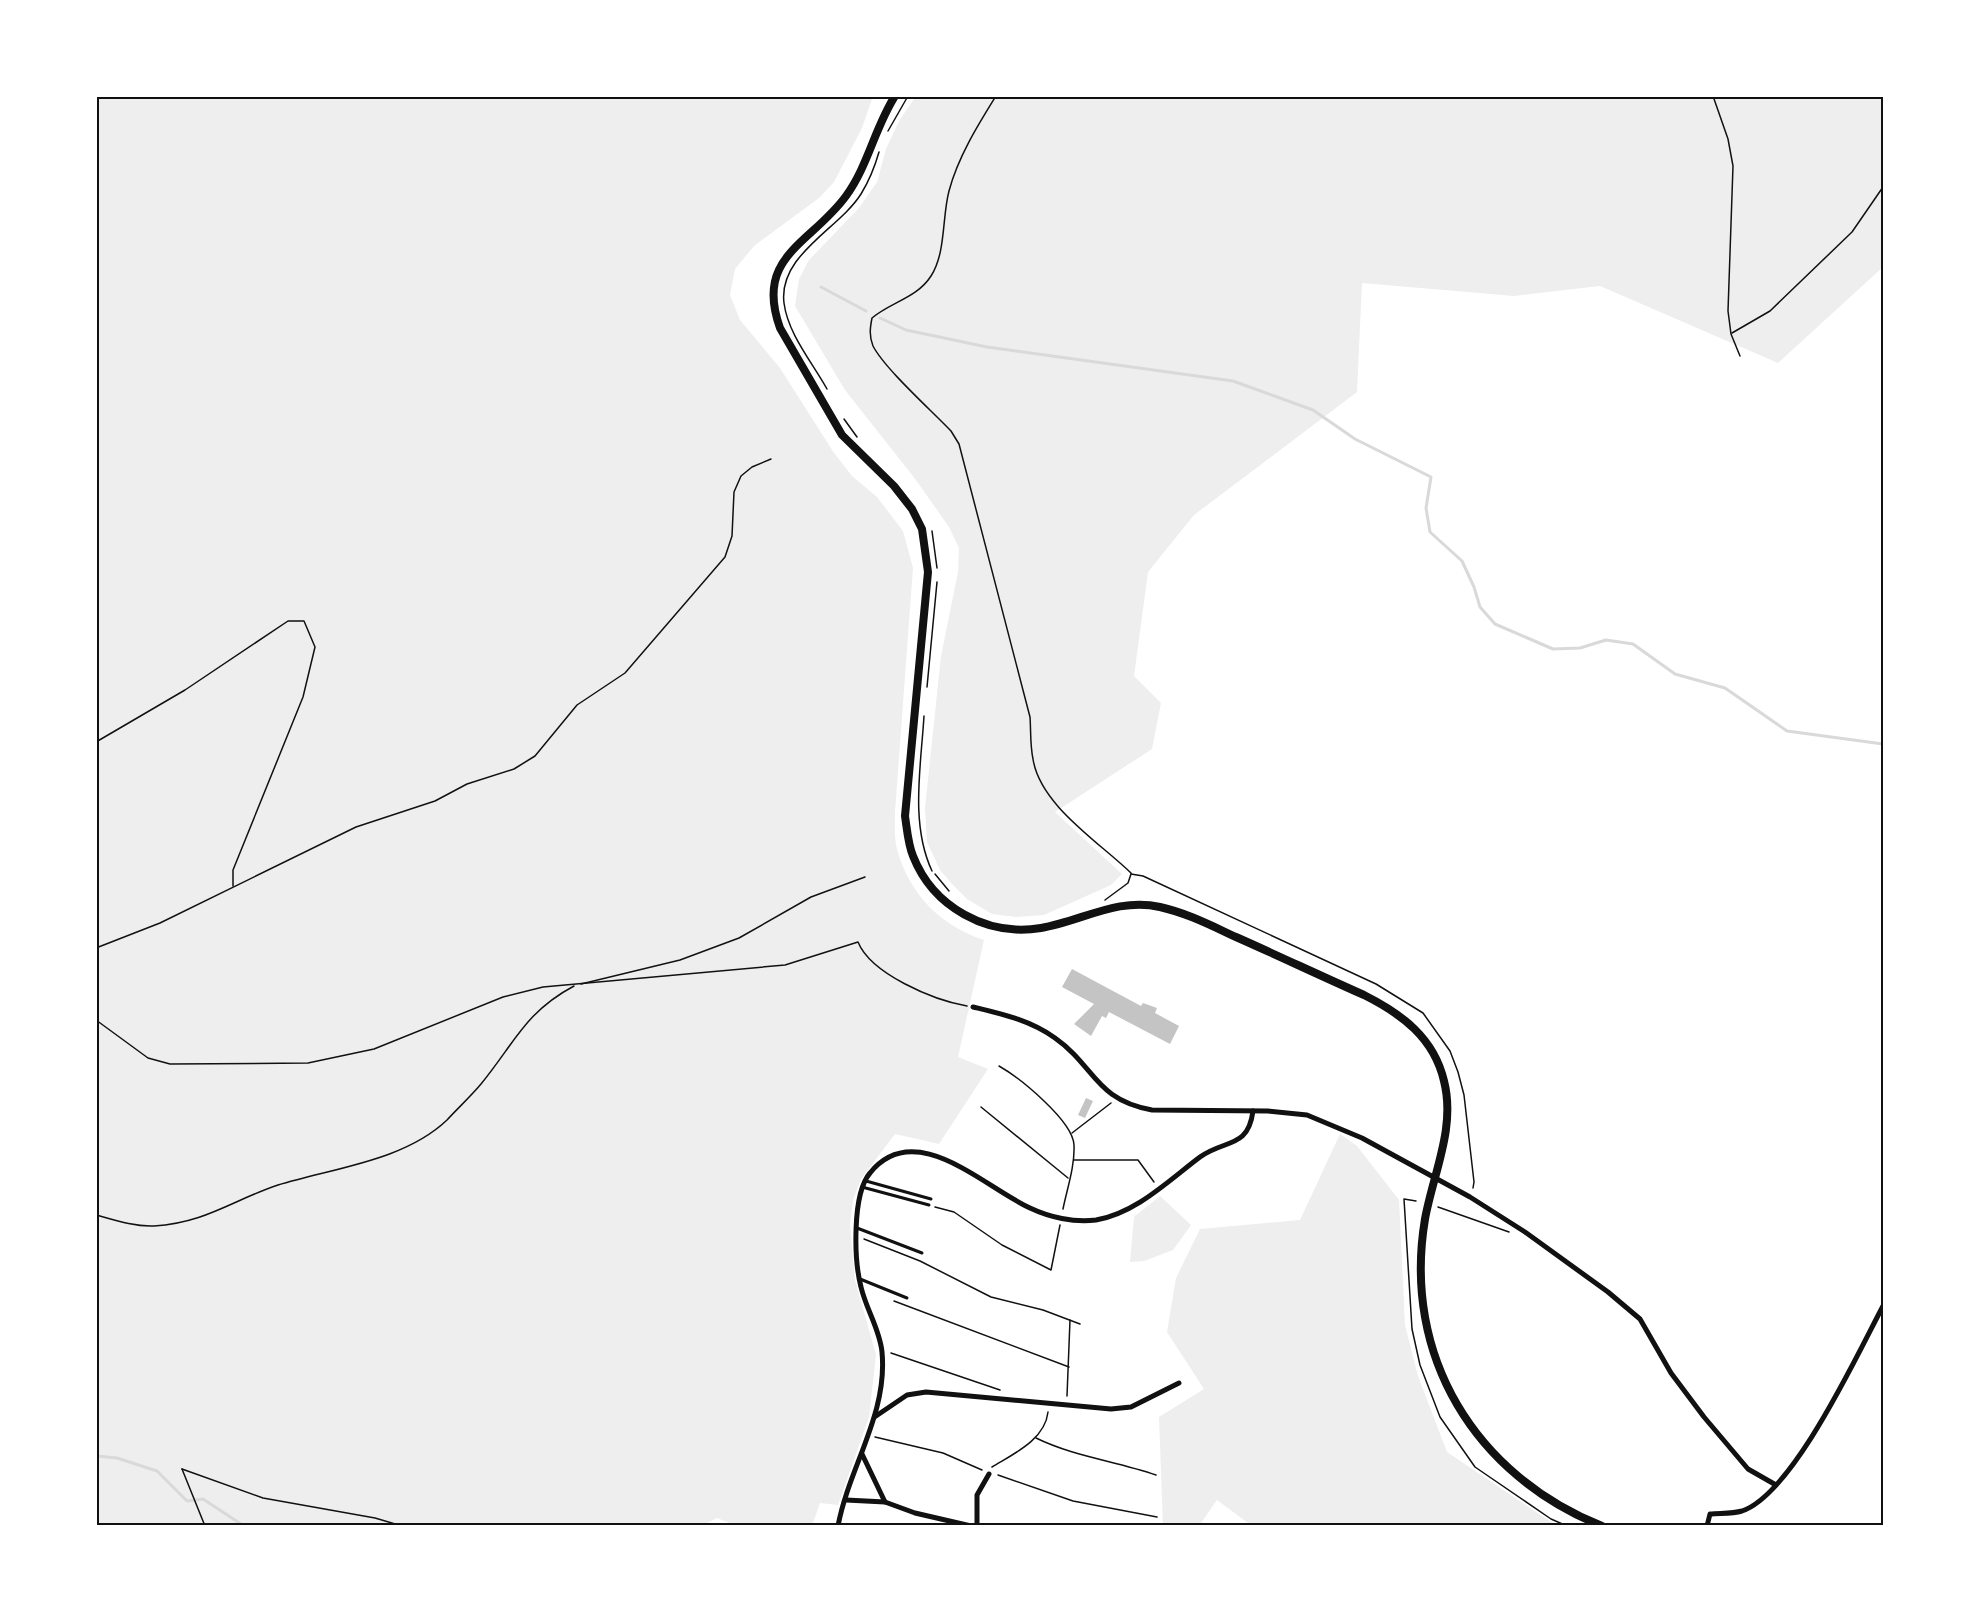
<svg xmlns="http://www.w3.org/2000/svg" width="1979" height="1622" font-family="'Sofia Sans Condensed',sans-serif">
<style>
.green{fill:#eee}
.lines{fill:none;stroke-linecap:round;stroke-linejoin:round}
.stream{stroke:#d9d9d9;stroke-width:3}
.building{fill:#c4c4c4}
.path{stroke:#111;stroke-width:1.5}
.service{stroke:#111;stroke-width:3}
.minor{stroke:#111;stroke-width:5}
.secondary{stroke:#111;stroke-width:8}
.neatline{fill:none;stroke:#111;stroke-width:2}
</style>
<rect width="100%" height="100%" fill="#fff"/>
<g class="green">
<path d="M96 96H873L862 128 834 182 819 198 754 246 735 269 730 295 740 320 780 368 834 453 852 476 877 497 903 531 913 568 895 812C895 824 894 838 897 849 909 894 941 926 984 940L958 1057 988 1069 939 1144 895 1134 861 1179 853 1200 850 1224 855 1280 876 1355 869 1417 838 1505 820 1503 812 1526H737L717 1518 701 1526H96Z"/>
<path d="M916 96H1883V267L1778 363 1600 286 1514 296 1362 283 1357 392 1194 515 1148 572 1134 676 1161 703 1152 749 1055 812 1122 874 1111 885 1044 915 1016 917 992 914 967 899 953 885 940 870 927 842 925 808 941 656 958 572 959 548 949 527 916 480 845 390 795 306 799 279 809 260 859 208 877 182 886 149 899 121Z"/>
<path d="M1340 1134 1357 1146 1399 1200 1405 1325 1418 1376 1447 1452 1557 1526H1252L1217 1500 1199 1526H1163L1159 1417 1204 1389 1167 1332 1176 1278 1200 1229 1300 1220Z"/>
<path d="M1160 1196 1191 1225 1173 1250 1144 1261 1130 1262 1134 1217Z"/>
</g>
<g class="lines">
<g class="stream">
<path d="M821 287 866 311"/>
<path d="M880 318 906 330 987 347 1233 381 1313 410 1355 439 1431 477 1426 508 1430 532 1462 561 1474 587 1480 607 1495 624 1553 649 1580 648 1606 640 1633 644 1675 674 1725 688 1787 731 1883 744"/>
<path d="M96 1456 117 1458 157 1471 187 1501 203 1499 244 1526"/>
</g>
</g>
<g class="building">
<path d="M1072 969 1141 1006 1143 1003 1157 1008 1155 1013 1179 1026 1170 1044 1109 1012 1106 1018 1102 1016 1091 1036 1074 1024 1094 1004 1062 987Z"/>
<path d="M1086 1098 1093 1101 1085 1118 1078 1115Z"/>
</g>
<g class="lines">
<g class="path">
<path d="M996 96C978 125 958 157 949 191 942 217 946 253 931 276 917 298 891 302 872 318 870 328 869 336 873 346 885 369 931 410 951 431L959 444 1030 717C1031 731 1030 745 1033 759 1040 805 1099 842 1131 873"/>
<path d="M1713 96 1728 139 1733 166 1728 311 1731 334 1740 356"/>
<path d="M888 131 908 96"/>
<path d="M1732 333 1770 311 1852 232 1883 187"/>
<path d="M827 389C812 362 788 334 784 303 778 255 839 229 861 194 869 181 875 166 879 152"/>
<path d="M844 419 857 437"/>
<path d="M932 531 937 568"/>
<path d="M927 687 937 582"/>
<path d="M924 716C921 766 910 824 932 871"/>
<path d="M96 742 185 690 288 621H304L315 647 303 697 233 870V886"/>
<path d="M935 874 949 891"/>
<path d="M1131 874 1143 876 1376 984 1423 1013 1450 1051 1458 1072 1464 1095 1474 1182 1473 1188"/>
<path d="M1105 900 1128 883 1131 874"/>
<path d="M96 948 160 923 356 827 435 801 467 784 514 769 535 756 577 705 625 673 725 557 732 536 734 492 741 476 752 467 771 459"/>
<path d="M581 984 680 960 739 938 811 897 865 877"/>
<path d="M96 1020 148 1058 170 1064 308 1063 374 1049 503 997 543 987 785 965 858 942C871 974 933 1000 967 1006"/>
<path d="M999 1066C1020 1078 1073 1121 1074 1145 1075 1166 1067 1189 1063 1209"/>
<path d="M981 1107 1068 1178"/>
<path d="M1072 1133 1111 1103"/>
<path d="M1074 1160H1138L1154 1182"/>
<path d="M1416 1201 1404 1199 1412 1329 1420 1365 1440 1417 1475 1467 1551 1519 1567 1526"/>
<path d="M935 1207 954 1212 1002 1245 1051 1270 1060 1225"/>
<path d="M1438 1207 1509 1232"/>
<path d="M96 1215C114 1220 135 1227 154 1226 205 1223 233 1200 278 1185 333 1168 404 1161 447 1120 458 1108 471 1096 481 1084 514 1044 525 1012 574 986"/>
<path d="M864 1239 920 1261 991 1297 1043 1310 1080 1324"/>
<path d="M894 1301 1069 1367"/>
<path d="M891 1353 1000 1390"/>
<path d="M1067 1396 1070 1320"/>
<path d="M875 1437 943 1453 982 1470"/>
<path d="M1036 1438C1075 1457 1116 1461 1156 1475"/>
<path d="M992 1467C1013 1454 1045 1440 1048 1412"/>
<path d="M182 1469 263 1498 375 1518 402 1526"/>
<path d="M182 1469 205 1526"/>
<path d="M998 1475 1073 1501 1157 1517"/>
</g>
<g class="service">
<path d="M866 1181 931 1199"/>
<path d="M862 1187 929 1205"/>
<path d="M857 1228 922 1253"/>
<path d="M860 1279 907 1298"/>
</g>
<g class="minor">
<path d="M973 1007C1002 1014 1030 1020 1055 1038 1095 1066 1095 1100 1152 1110L1268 1111 1307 1115 1362 1138 1470 1197 1525 1232 1608 1292 1640 1319 1671 1373 1704 1417 1748 1469 1776 1485"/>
<path d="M876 1416 907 1395 926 1392 1111 1409 1131 1407 1179 1383"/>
<path d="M862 1454 885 1502 915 1513 971 1526"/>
<path d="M846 1500 885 1502"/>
<path d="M838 1526C849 1467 888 1414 882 1352 880 1330 866 1309 861 1287 854 1260 852 1194 870 1173 915 1117 984 1187 1030 1208 1049 1217 1074 1223 1096 1220 1136 1213 1168 1181 1200 1157 1225 1139 1248 1149 1253 1111"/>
<path d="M977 1526V1495L989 1474"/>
<path d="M1707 1526 1710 1514C1720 1513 1732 1514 1742 1511 1793 1494 1858 1353 1883 1306"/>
</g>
<path class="secondary" d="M895 96C875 127 868 166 846 196 811 244 754 256 780 328L842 435 894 486 912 509 922 529 928 572 905 816C907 829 908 844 913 856 933 907 987 937 1041 928 1082 921 1118 897 1160 907 1187 913 1212 926 1236 937 1279 956 1321 976 1364 995 1402 1014 1434 1038 1444 1081 1456 1128 1433 1174 1425 1219 1402 1356 1475 1475 1602 1526"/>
</g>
<rect width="1979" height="1622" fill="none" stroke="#ffffff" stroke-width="195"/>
<rect x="98" y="98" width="1784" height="1426" class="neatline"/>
</svg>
